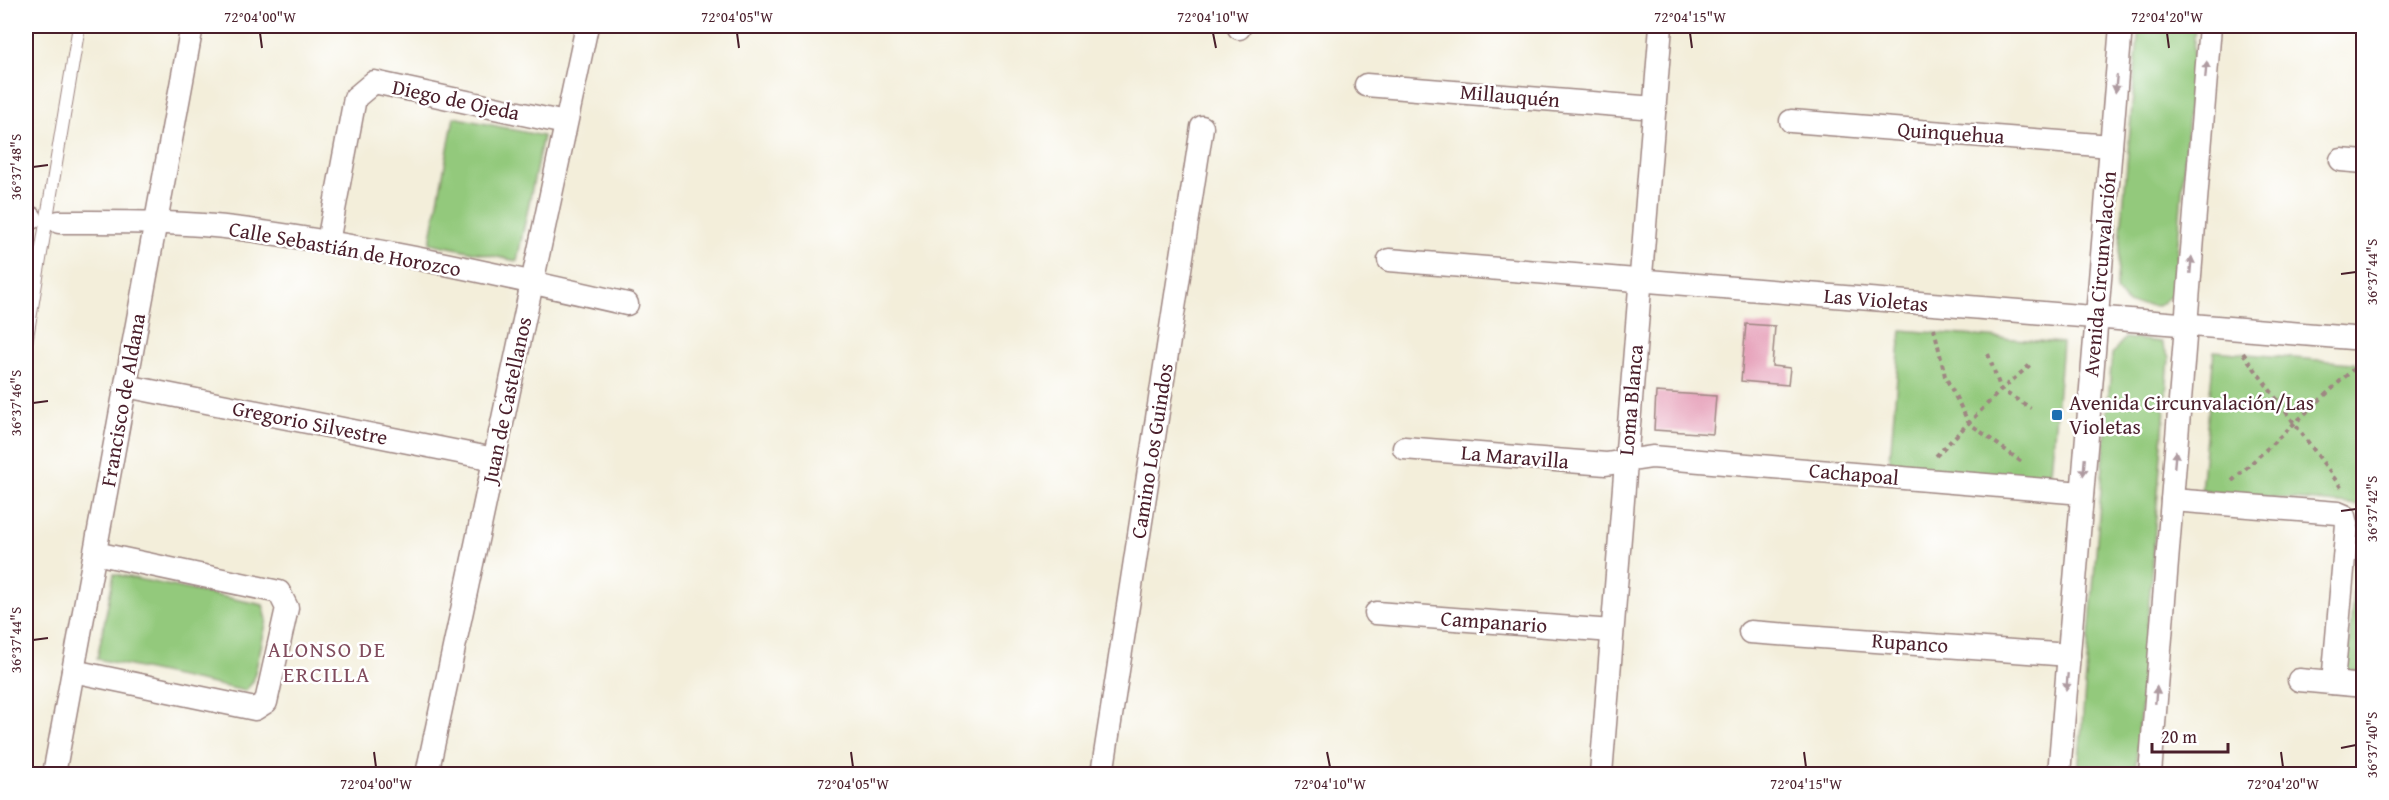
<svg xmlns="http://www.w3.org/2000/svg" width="2389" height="800" font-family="'Gentium Book Plus',serif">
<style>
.green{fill:#93c97b;stroke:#6e7453;stroke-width:1.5}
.building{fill:#e6a0b9}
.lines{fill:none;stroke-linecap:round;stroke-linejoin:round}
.service-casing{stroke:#9e8682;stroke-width:14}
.minor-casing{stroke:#9e8682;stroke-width:25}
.path{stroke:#9e8682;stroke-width:4;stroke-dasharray:4.5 4.5;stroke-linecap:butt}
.service{stroke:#fff;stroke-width:12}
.minor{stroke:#fff;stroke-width:22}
.oneway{fill:#ae9aa0}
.ticks{fill:none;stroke:#4a1f2b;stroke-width:2}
.poi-dot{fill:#1f6fb2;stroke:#fff;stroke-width:2}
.labels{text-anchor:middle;stroke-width:5;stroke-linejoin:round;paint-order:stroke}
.street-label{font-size:21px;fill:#4a1f2b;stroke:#fff}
.poi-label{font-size:21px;fill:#4a1f2b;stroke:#fff;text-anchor:start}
.neighbourhood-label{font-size:22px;letter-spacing:1.5px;fill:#814c5d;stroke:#fff}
.neatline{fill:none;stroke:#4a1f2b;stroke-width:2}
.ticks-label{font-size:15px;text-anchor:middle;fill:#4a1f2b}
</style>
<rect width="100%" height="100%" fill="#fff"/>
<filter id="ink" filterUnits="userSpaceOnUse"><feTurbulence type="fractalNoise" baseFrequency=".0167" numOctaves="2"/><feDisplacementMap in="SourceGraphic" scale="12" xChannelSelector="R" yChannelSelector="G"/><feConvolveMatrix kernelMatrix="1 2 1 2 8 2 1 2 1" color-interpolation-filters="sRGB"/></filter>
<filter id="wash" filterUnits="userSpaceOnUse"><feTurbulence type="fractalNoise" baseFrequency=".008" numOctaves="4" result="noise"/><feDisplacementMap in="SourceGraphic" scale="24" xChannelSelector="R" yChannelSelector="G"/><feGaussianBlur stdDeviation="1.35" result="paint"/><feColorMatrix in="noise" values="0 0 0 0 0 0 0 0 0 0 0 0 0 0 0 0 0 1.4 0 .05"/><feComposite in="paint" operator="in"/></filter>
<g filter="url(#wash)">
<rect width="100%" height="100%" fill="#f3eeda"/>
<g class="green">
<path d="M2139 26H2195L2174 293 2158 306 2128 304 2116 290Z"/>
<path d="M454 117 543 136 517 261 430 243Z"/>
<path d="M1901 330 2062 343 2050 484 1889 471Z"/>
<path d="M2125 338 2161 342 2169 358 2135 774H2078L2112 354Z"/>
<path d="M2214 351 2363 364 2364 466 2360 505 2201 491Z"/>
<path d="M2359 520H2364L2363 672 2347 670Z"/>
<path d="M114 574 263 605 267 620 253 682 245 691 97 659Z"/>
</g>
<g id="blocks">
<g class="building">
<path d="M1746 324 1775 326 1772 366 1790 368 1788 385 1741 381Z"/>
<path d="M1656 392 1716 396 1713 434 1654 430Z"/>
</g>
</g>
</g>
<g filter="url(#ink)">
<use href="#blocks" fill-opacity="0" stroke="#9e8682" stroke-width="1.5"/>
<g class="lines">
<g class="service-casing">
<path id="service" d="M26 343 79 26"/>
</g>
<g class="minor-casing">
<g id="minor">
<path d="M1239 28V26"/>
<path d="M1366 85 1655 108"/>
<path d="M1791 121 2111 146"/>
<path d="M2341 160 2364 162"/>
<path d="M26 217 31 218"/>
<path d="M59 222C120 222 181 221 241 229 371 246 500 275 627 304"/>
<path d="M328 242 355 98 374 82 565 123"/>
<path d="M1389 260 2364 339"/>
<path d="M126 386 494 459"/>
<path d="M1404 448 1606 464 1652 457 2082 493"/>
<path d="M2172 500 2338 513 2345 516 2347 524 2333 683"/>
<path d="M1376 613 1612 631"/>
<path d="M1750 632 2069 655"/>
<path d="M73 671 255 709 266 702 287 608 279 592 95 553"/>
<path d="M2299 680 2364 686"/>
<path d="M54 774 192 26"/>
<path d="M427 774 587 26"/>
<path d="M1102 774 1202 127"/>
<path d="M1601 774 1661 26"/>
<path d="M2059 774 2121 26"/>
<path d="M2150 774 2210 26"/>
</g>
</g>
<g class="path">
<path d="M1934 328 1945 376 1969 423 2023 463"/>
<path d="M2243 353 2343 490"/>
<path d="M1988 354 2001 390 2031 408"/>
<path d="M1936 456 2001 390 2030 365"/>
<path d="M2232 481 2361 362"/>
</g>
<use href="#service" class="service"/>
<use href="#minor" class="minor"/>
</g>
<defs><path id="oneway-solid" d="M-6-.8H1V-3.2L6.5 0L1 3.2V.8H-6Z" transform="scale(1.5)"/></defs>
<g class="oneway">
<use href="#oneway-solid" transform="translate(2206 70) rotate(-85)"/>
<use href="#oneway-solid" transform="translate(2116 84) rotate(95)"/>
<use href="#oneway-solid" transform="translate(2191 265) rotate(-85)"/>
<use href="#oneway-solid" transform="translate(2175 459) rotate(-85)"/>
<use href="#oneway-solid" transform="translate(2084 467) rotate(95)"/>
<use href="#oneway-solid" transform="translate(2067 682) rotate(95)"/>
<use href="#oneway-solid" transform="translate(2156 695) rotate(-85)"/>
</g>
</g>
<path class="ticks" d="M260 33 262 48M737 33 739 48M1213 33 1216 48M1690 33 1692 48M2167 33 2169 48M33 167 48 165M2341 274 2356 272M33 403 48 401M2341 511 2356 509M33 640 48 638M2341 748 2356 745M374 752 376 767M851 752 853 767M1327 752 1330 767M1804 752 1806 767M2281 752 2283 767"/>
<rect class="poi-dot" x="2051" y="409" width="12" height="12" rx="3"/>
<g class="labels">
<g class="street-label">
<text transform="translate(1510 96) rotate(5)" y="7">Millauquén</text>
<text transform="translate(456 100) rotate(12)" y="7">Diego de Ojeda</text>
<text transform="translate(1951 133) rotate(4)" y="7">Quinquehua</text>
<text transform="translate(345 249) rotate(10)" y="7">Calle Sebastián de Horozco</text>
<text transform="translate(2100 274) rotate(-85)" y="7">Avenida Circunvalación</text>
<text transform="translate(1876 300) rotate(5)" y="7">Las Violetas</text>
<text transform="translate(123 400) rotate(-80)" y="7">Francisco de Aldana</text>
<text transform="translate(507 400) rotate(-78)" y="7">Juan de Castellanos</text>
<text transform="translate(1631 400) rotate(-85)" y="7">Loma Blanca</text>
<text transform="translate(310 423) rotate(11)" y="7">Gregorio Silvestre</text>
<text transform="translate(1152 451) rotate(-81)" y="7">Camino Los Guindos</text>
<text transform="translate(1515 457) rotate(5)" y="7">La Maravilla</text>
<text transform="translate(1854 474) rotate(5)" y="7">Cachapoal</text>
<text transform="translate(1494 622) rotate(4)" y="7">Campanario</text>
<text transform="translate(1910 643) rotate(4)" y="7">Rupanco</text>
</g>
<g class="poi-label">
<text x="2069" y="410">Avenida Circunvalación/Las<tspan x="2069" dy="24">Violetas</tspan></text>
</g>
<g class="neighbourhood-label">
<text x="327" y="657">ALONSO DE<tspan x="327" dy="25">ERCILLA</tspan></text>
</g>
</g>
<rect width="2389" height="800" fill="none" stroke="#fff" stroke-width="66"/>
<path d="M2152 743v9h76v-9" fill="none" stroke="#4a1f2b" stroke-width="3"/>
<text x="2161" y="743" font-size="18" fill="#4a1f2b" stroke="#ffffff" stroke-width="4.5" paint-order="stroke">20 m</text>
<rect x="33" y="33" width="2323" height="734" class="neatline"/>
<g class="ticks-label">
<text x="260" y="22">72°04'00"W</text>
<text x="737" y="22">72°04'05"W</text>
<text x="1213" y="22">72°04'10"W</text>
<text x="1690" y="22">72°04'15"W</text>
<text x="2167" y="22">72°04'20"W</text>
<text transform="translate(16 167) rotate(-90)" y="5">36°37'48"S</text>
<text transform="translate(2372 272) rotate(-90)" y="5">36°37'44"S</text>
<text transform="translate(16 403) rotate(-90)" y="5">36°37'46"S</text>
<text transform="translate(2372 509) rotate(-90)" y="5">36°37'42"S</text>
<text transform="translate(16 640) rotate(-90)" y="5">36°37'44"S</text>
<text transform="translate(2372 745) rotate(-90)" y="5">36°37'40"S</text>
<text x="376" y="789">72°04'00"W</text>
<text x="853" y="789">72°04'05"W</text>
<text x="1330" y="789">72°04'10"W</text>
<text x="1806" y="789">72°04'15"W</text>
<text x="2283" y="789">72°04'20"W</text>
</g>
</svg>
